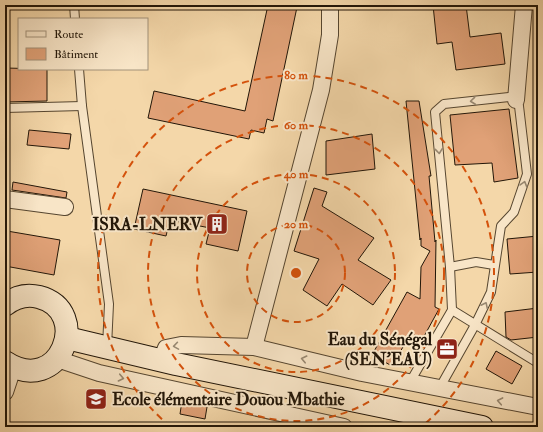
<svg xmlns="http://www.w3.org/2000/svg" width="543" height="432" font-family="'IM FELL Double Pica',serif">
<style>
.building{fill:#e0a177;stroke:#221608}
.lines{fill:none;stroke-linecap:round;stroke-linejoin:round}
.lane-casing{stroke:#564630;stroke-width:10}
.street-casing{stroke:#564630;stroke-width:18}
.secondary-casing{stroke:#221608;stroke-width:24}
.lane{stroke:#f8e5c7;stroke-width:8}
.street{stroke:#f8e5c7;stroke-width:16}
.secondary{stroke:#f8e5c7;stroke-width:22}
.oneway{stroke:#988871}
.ring{fill:none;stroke:#d4520c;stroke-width:2;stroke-dasharray:7 5}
.labels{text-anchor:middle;stroke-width:4;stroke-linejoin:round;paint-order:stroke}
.poi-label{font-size:17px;font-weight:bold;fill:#221608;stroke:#f8e5c7;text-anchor:end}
.centre{fill:#d4520c;stroke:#f8e5c7;stroke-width:2}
.ring-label{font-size:12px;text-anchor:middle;font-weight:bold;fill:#d4520c;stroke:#f8e5c7;stroke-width:4;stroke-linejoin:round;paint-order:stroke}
</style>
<rect width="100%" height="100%" fill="#f4d7a9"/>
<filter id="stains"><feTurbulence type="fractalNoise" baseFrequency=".005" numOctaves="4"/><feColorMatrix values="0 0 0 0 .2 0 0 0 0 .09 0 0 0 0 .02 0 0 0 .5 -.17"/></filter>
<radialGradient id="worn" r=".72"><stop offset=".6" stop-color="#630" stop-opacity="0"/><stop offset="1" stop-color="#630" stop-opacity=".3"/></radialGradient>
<g class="building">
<path d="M268 5 297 7 273 121 267 119 264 133 251 130 249 139 148 118 154 91 245 111Z"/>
<path d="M433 5H466L470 37 501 33 505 64 456 70 452 42 437 44Z"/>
<path d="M5 68 47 69V101L5 102Z"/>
<path d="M406 101H419L431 176H429L435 242 436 240 435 307 439 309 422 340 411 333 392 366 372 355 407 292 420 299 421 267 430 251 421 246V238L420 240Z"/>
<path d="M509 109 518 178 494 182 492 163 455 165 450 115Z"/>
<path d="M29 130 71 134 69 149 27 145Z"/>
<path d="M372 134 375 169 326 175V141Z"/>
<path d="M13 182 67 192 66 198 12 190Z"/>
<path d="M314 188 327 192 322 206 374 238 358 260 391 280 373 305 342 284 327 306 303 290 319 259 294 251Z"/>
<path d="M143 189 247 211 238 251 206 244 210 228 170 220 166 236 134 229Z"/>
<path d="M7 231 60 240 54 275 5 266V245Z"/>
<path d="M538 236V272L510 274 507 239Z"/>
<path d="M538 308V337L511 340 506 337 505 312Z"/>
<path d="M496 351 522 366 512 384 486 369Z"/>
<path d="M182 401 207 407 205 419 180 414Z"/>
</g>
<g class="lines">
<g class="lane-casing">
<g id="lane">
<path d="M74 5 75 19"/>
<path d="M79 69 82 106 109 304 107 347"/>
<path d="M5 108 82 106"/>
<path d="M450 267 476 262 494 265"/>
<path d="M452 310 538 363"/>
<path d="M410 382 452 310 450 267 435 112 444 104 509 97 516 100 519 106 527 174 514 212 501 226 491 292 475 325 439 389"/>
</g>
</g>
<g class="street-casing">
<g id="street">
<path d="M516 100 524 5"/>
<path d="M5 199 65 207"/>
<path d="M254 347 321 90 330 35V5"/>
<path d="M57 359 99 373 344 427"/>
<path d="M161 360 166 348 181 345 254 347 362 373 538 407"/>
<path d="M5 392 13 368"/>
</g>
</g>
<g class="secondary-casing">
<g id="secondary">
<path d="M5 305C15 297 27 294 39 297 93 311 60 398 5 362"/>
<path d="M67 338 176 364 482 427"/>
</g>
</g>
<use href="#lane" class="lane"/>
<use href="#street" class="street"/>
<use href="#secondary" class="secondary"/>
</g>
<defs><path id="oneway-chevron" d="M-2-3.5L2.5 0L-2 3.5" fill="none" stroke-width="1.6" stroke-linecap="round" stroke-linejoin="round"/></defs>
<g class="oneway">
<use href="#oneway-chevron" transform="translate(473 101) rotate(174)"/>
<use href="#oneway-chevron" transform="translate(439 151) rotate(84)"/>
<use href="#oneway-chevron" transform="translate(524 184) rotate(-74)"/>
<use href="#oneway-chevron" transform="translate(485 305) rotate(-64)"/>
<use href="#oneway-chevron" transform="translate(176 346) rotate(171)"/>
<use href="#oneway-chevron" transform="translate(304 359) rotate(-167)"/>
<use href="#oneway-chevron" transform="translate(121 378) rotate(12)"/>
<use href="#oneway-chevron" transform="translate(500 401) rotate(-169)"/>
</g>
<g class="ring">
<circle cx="296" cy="273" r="49"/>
<circle cx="296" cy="273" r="99"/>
<circle cx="296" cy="273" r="148"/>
<path d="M171 427A198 198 0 1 1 421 427"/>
</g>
<defs>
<g id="building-square" transform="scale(1.15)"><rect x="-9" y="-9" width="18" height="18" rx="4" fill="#8f2418" stroke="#f8e5c7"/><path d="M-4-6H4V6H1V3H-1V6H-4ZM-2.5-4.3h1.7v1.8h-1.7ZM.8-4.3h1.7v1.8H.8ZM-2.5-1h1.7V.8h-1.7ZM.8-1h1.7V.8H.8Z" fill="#fff"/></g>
<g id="office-square" transform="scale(1.15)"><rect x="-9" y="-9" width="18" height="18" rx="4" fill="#8f2418" stroke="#f8e5c7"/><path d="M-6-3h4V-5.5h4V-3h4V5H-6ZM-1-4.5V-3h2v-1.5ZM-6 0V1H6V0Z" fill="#fff"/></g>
<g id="school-square" transform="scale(1.15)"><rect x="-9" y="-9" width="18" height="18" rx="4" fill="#8f2418" stroke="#f8e5c7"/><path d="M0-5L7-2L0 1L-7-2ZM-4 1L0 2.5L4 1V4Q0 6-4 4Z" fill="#fff"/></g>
</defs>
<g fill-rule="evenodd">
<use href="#building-square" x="217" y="224"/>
<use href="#office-square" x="447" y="349"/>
<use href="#school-square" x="96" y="399"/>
</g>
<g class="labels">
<g class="poi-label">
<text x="202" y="230">ISRA-LNERV</text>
<text x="432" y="345">Eau du Sénégal<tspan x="432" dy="20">(SEN'EAU)</tspan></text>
<text x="112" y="405" text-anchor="start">Ecole élémentaire Douou Mbathie</text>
</g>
</g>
<circle cx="296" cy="273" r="6" class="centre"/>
<g class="ring-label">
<text x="296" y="79">80 m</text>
<text x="296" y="129">60 m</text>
<text x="296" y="178">40 m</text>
<text x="296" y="228">20 m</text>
</g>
<rect width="543" height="432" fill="none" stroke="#f4d7a9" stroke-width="20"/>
<rect x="6" y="6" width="531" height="420" fill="none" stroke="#221608" stroke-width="2"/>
<rect x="10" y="10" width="523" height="412" fill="none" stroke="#221608"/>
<rect x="18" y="18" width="130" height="52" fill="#f8e5c7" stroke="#a2927b"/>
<rect x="26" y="31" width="20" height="6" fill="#f8e5c7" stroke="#a2927b"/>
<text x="54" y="38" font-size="12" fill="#221608">Route</text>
<rect x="26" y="48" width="20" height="12" fill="#e0a177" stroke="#a2927b"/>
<text x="54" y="58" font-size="12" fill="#221608">Bâtiment</text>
<rect width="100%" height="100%" filter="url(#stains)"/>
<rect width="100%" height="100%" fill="url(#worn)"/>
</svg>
